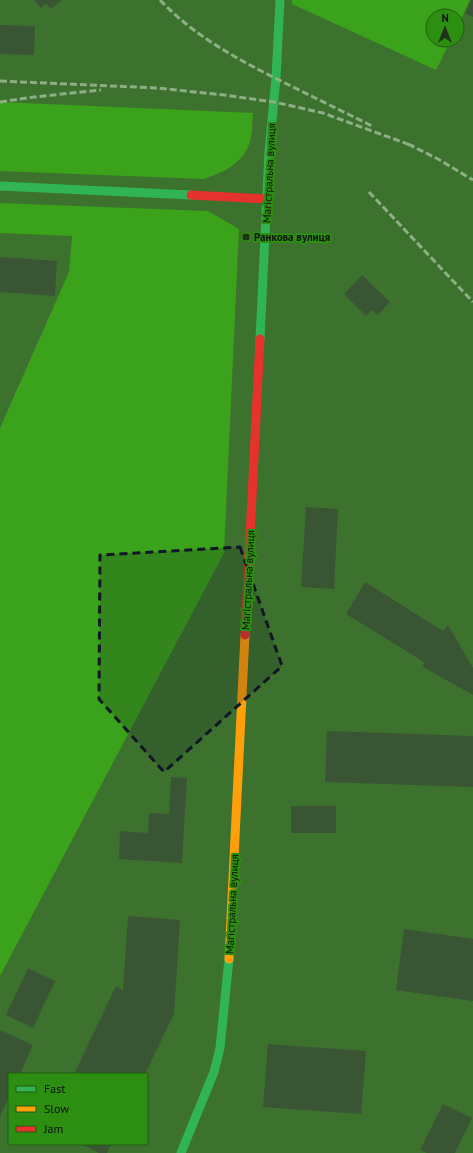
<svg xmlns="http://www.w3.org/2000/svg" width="473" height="1153" font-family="'PT Sans',sans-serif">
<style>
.green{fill:#3aa21b}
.building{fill:#3a5534}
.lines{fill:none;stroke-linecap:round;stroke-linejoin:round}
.fast{stroke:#30b455;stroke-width:9}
.slow{stroke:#ff9f0a;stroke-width:9}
.jam{stroke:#e5322d;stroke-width:9}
.rail{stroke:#8eae84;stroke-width:3;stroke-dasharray:7 3;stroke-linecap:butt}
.marked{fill:#121725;fill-opacity:0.2;stroke:#121725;stroke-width:3;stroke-dasharray:8 5;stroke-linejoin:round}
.poi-dot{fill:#20331b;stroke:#2c8f11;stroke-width:1.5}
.labels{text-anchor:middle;stroke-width:4;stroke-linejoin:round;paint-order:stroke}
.street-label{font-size:11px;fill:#111;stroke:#2c8f11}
.poi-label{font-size:11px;font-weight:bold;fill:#111;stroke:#2c8f11;text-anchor:start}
</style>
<rect width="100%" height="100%" fill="#3c722e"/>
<g class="green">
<path d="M292 0H470L457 28V16H433V40H451L436 70 292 4Z"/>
<path d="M0 102 253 113C252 122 253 132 250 141 244 164 222 173 203 179L0 171Z"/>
<path d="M0 203 208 211 239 229 224 553 0 976V428L69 272 72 236 0 233Z"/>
</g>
<g class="building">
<path d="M34 0H62L51 9 46 4 41 8Z"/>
<path d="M471 0H473V17L465 13Z"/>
<path d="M0 25 35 26 34 55 0 54Z"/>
<path d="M0 257 57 261 55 296 0 292Z"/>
<path d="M362 275 390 302 378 315 372 310 366 316 344 294Z"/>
<path d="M306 507 338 509 334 589 301 587Z"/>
<path d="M365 582 443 631 448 625 473 668V695L423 667 424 662 346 614Z"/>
<path d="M327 731 473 736V787L325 782Z"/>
<path d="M171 777 187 778 182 863 119 859 120 831 148 833 149 813 169 814Z"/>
<rect x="291" y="806" width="45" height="27"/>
<path d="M128 916 180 920 174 1014 145 1074H74L116 986 123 990Z"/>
<path d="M404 929 473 939V1001L396 990Z"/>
<path d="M28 968 55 981 33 1028 6 1015Z"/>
<path d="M0 1030 33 1045 20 1074H9V1097L0 1116Z"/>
<path d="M268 1044 366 1051 361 1114 263 1107Z"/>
<path d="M443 1104 472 1118 455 1153H427L420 1150Z"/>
<path d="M81 1144H111L107 1153H99Z"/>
</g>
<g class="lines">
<g class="fast">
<path d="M0 186 191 195"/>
<path d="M260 339 269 152 276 78 280 0"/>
<path d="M181 1153 214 1072 220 1048 229 959"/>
</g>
<path class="slow" d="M229 959 245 635"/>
<g class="jam">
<path d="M191 195 267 199"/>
<path d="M245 635 260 339"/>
</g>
<g class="rail">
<path d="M160 0C196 38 241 61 287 84 315 98 344 112 372 126"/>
<path d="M0 81 157 88 224 95 274 102 323 113 413 146"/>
<path d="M0 102 34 97 101 90"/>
<path d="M408 144 438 159 473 180"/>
<path d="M369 192 473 302"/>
</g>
</g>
<path class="marked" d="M240 547 282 666 164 772 99 699 100 555Z"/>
<rect class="poi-dot" x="242" y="233" width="8" height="8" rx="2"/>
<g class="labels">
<g class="street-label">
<text transform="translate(269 173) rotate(-87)" y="4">Магістральна вулиця</text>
<text transform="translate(248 580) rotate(-87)" y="4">Магістральна вулиця</text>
<text transform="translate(232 904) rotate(-87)" y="4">Магістральна вулиця</text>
</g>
<g class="poi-label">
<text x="254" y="241">Ранкова вулиця</text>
</g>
</g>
<rect x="8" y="1073" width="140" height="72" fill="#2c8f11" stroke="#215d11"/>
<rect x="16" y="1086" width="20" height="6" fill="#30b455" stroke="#215d11"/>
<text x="44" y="1093" font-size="12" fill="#111111">Fast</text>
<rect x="16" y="1106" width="20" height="6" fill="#ff9f0a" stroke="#215d11"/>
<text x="44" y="1113" font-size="12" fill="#111111">Slow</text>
<rect x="16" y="1126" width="20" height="6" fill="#e5322d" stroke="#215d11"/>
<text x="44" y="1133" font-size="12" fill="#111111">Jam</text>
<g transform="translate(445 28)"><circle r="19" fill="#2c8f11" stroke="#215d11"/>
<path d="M0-3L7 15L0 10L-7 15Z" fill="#20331b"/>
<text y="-6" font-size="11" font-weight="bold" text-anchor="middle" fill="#111111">N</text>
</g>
</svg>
